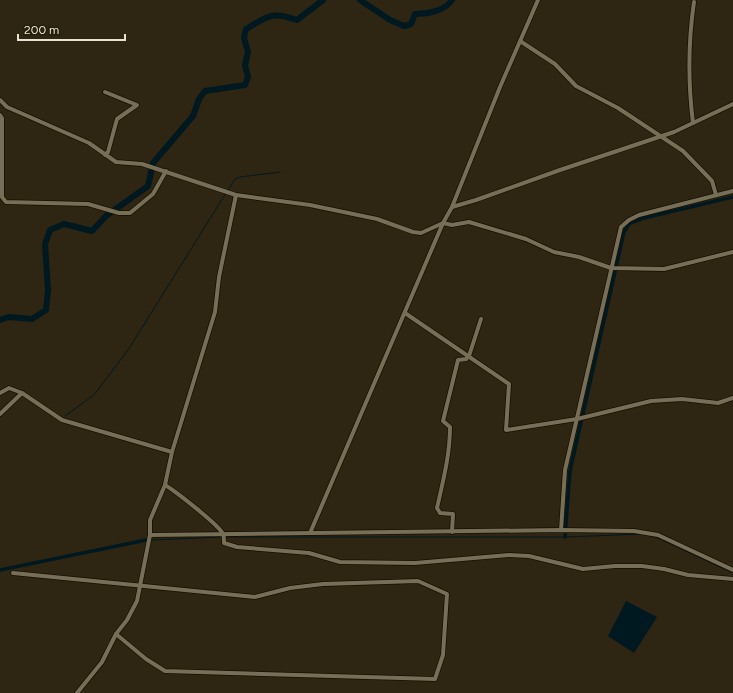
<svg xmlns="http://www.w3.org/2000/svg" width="733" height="693" font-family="Figtree,sans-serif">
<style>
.water{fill:#00181f}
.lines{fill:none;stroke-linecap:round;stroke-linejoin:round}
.stream{stroke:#00181f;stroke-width:1}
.canal{stroke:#00181f;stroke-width:3.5}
.river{stroke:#00181f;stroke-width:6}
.minor-casing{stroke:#160f00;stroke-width:5.5}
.minor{stroke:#776e57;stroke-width:4}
</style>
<rect width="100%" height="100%" fill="#2e2612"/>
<path class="water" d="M626 601 657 617 634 653 608 636Z"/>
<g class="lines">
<g class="stream">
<path d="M228 190 235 179 240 177 280 172"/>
<path d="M65 416 94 395 128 350 226 193"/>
<path d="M648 535 658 538 733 573"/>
<path d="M226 537H565L643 534"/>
<path d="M150 540 223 537"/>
</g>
<g class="canal">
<path d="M565 537 570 471 624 232 629 224 644 218 733 197"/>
<path d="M0 570 146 540"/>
</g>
<g class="river">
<path d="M360 0 390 20 404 26 411 24 415 14C427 14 445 11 452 0"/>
<path d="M0 320 9 317 32 319 46 310 48 290 45 244 50 230 64 224 92 231 106 216 148 186 153 163 193 116 199 99 205 91 245 85 248 77 245 65 248 52 244 38 246 29C268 16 272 11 297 20L323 0"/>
</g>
<g class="minor-casing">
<g id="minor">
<path d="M520 41 555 64 576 86 618 108 683 151 712 181 716 195"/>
<path d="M105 92 137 105 117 119 108 152 105 155"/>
<path d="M0 100 7 107 89 143 116 162 142 164 236 195 310 205 377 219 413 232 421 233 443 223 452 225 469 222 526 239 554 252 579 257 611 268 664 269 733 252"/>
<path d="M0 115 2 118V197L6 202 88 204 119 213H130L153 194 166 171"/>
<path d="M693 123C688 83 688 43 694 2"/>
<path d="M452 207 476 200 560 170 674 132 733 104"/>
<path d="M405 313 509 384 506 430 577 419 651 401 682 399 718 403 733 398"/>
<path d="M0 393 9 388 22 393"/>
<path d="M0 414 22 393 62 420 172 452"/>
<path d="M165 485C175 491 219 525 223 534 224 536 224 540 224 543L237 547 309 553 340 562 415 563 509 555 529 556 583 569 615 566H642L664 569 688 575 733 579"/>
<path d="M561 530 565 470 621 227 629 220 639 215 733 191"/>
<path d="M452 532 453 514 440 513 437 508C443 481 450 455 450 427L443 421 458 360 466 359 469 356 481 319"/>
<path d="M310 533 443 223 452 207 500 87 538 0"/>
<path d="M150 535 561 530 634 531 658 535 733 570"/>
<path d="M13 573 255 597 290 588 323 584 418 581 447 594 443 655 435 679 165 671 146 659 116 634"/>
<path d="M77 693 102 662 116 634 127 620 137 601 150 535V520L165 485 172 452 215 312 219 277 236 195"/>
</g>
</g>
<use href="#minor" class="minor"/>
</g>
<path d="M18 34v6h107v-6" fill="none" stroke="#e7e2d5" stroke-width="2"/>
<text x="24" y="34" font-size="12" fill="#e7e2d5" stroke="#241d08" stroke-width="3" paint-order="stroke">200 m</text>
</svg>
